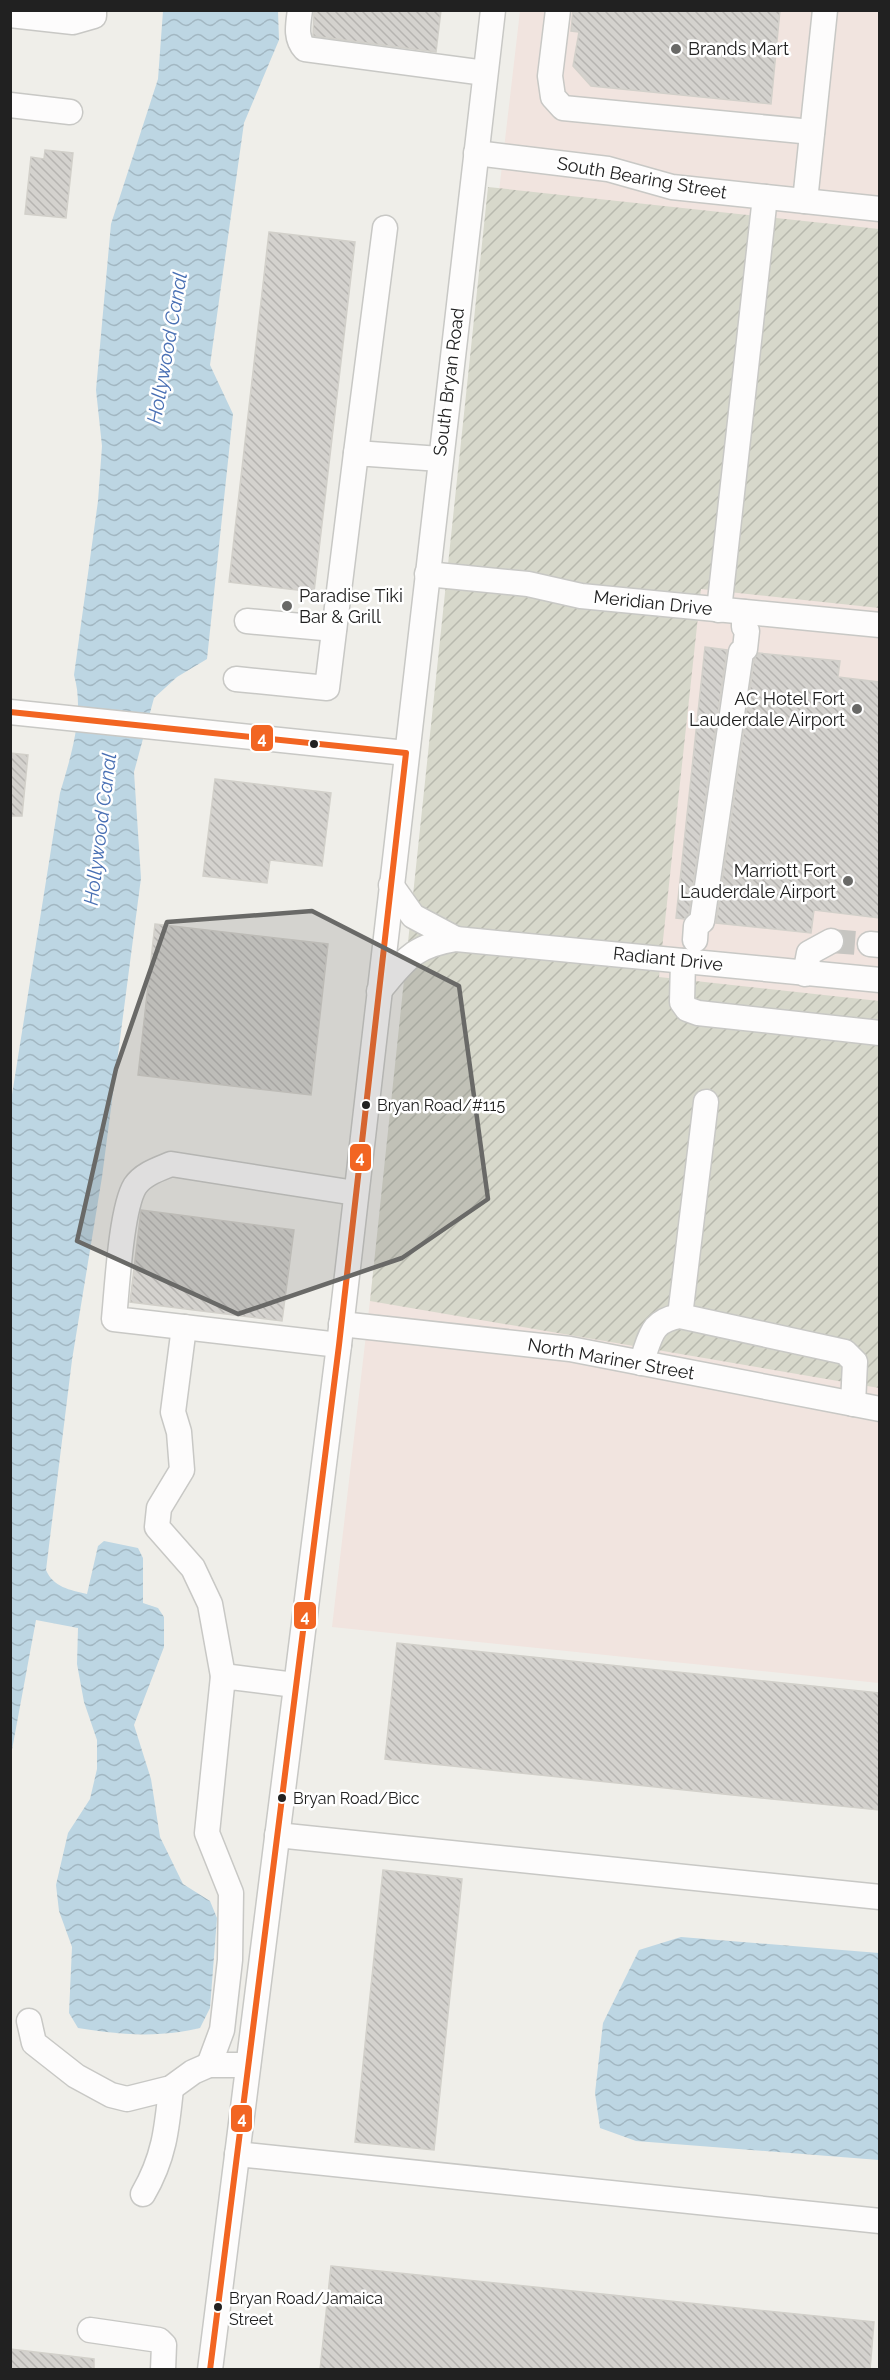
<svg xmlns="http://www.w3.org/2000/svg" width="890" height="2380" font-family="Raleway,sans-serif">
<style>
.commercial{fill:#f1e4df}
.construction{fill:url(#construction-furrows)}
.water{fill:url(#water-waves)}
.building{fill:url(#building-back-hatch);stroke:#d2d0ca;stroke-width:1.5}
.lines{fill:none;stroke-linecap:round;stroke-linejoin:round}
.minor-tunnel{stroke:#c6c5c1;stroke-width:24;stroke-dasharray:24 12;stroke-linecap:butt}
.minor-casing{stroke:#c8c8c5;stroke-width:27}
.minor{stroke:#fdfcfc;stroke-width:24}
.bus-1-casing{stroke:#fff;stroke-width:10}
.bus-1{stroke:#f26522;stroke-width:6}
.marked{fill:#696967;fill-opacity:0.2;stroke:#696967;stroke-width:4.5;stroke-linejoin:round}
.poi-dot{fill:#696967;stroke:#fff;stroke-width:2}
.bus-dot{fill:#212121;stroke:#fff;stroke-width:2}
.labels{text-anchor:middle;stroke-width:5;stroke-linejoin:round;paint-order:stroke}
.bus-label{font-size:16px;fill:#212121;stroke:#fff;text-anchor:start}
.poi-label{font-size:18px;fill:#212121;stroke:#fff;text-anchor:start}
.street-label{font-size:18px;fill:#212121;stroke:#fff}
.water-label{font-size:20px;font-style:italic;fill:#4970b4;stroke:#fff}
.line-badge{stroke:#fff;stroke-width:2}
.badge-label{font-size:16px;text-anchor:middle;font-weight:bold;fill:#fff}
</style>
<defs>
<pattern id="construction-furrows" width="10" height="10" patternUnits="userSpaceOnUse" patternTransform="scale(1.5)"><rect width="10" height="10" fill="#d7d8cb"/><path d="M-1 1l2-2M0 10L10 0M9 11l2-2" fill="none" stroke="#b8b9ae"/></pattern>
<pattern id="water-waves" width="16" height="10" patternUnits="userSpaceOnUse" patternTransform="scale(1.5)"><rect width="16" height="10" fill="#bdd6e3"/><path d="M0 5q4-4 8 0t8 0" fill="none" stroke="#a2b7c2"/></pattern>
<pattern id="building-back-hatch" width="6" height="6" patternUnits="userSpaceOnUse" patternTransform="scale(1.5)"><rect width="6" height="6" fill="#d4d2ce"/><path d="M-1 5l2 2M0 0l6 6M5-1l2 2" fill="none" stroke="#b6b4b1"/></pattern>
</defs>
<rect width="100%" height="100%" fill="#efeee9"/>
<path class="commercial" d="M520 11H879V1683L332 1627Z"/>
<path class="construction" d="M488 187 879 229V608L701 589 659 977 879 1001V1388L370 1301Z"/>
<g class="water">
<path d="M163 11H278L279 40 244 123 210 365 233 414 207 659 177 677 154 698 134 772 141 878 102 1177 72 1360 46 1570C53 1587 70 1590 87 1594L98 1546 104 1541 138 1548 143 1558V1603L158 1608 164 1617V1647L134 1725 151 1779 160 1837 183 1884 210 1901 217 1918 210 2008 200 2028C158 2038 121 2035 78 2028L69 2013 72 1947 59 1911 56 1885 68 1833 90 1799 97 1769V1740L84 1702 77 1664 78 1628 36 1620 11 1755V1101L60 793C71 756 85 713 74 675L98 501 102 446 96 390 111 224 158 79Z"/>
<path d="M681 1937 879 1953V2160L636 2141 600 2128 595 2093 603 2023 639 1950Z"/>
</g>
<g class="building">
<path d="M314 10H441L436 52 313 36Z"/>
<path d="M573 10H780L771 104 591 86 573 66 579 32 571 31Z"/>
<path d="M45 150 73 153 66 218 25 214 31 157 44 159Z"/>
<path d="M269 232 355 242 314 592 229 582Z"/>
<path d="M705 647 727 650 689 914 684 919 676 918Z"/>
<path d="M758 653 840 661 838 677 879 682V918L814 910 811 933 716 923 754 660Z"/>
<path d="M10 753 28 755 22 816H10Z"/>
<path d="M215 779 331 793 322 866 270 860 267 883 203 876Z"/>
<path d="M155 924 328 944 311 1095 138 1075Z"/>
<path d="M141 1210 294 1230 282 1321 130 1302Z"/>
<path d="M397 1643 879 1693V1810L385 1759Z"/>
<path d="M383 1870 462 1879 434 2150 355 2142Z"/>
<path d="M331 2266 874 2322 870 2370H320Z"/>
<path d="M10 2349 94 2359V2370H10Z"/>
</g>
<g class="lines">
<path class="minor-tunnel" d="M831 941 870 944"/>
<g class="minor-casing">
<g id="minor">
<path d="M300 10C298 25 295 38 305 49L485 73"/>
<path d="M558 10 550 76 553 97 563 108 812 132"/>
<path d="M10 15 73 22 94 16V10"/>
<path d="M10 105 70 112"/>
<path d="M476 153 608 169 672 187 880 209"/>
<path d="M805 201 825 10"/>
<path d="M356 453 385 228"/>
<path d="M427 574 528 584 581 596 880 625"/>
<path d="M719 610 765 197"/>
<path d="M247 621 334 629"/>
<path d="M236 679 327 688 356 453 440 459"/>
<path d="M10 712 406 753"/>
<path d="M391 885 413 916 456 939"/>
<path d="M695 940 696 926 702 921 741 652 745 649 747 631 744 627V612"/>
<path d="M870 944 880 945"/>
<path d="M683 961 682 1002 687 1009 698 1013 880 1033"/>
<path d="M805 974 809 953 831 941"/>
<path d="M379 991C406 959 413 946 456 939L880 980"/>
<path d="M680 1316 706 1102"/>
<path d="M341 1324 570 1349 880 1409"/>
<path d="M184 1327 173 1412 179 1432 182 1470 159 1508 157 1527 193 1568 210 1604 223 1676"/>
<path d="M339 1345 114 1319C117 1289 121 1209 135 1186 143 1174 159 1169 171 1164L355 1193"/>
<path d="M641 1363C651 1337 650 1321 680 1316L845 1352 855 1362 853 1404"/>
<path d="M277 1835 880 1897"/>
<path d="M29 2021 34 2043 76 2076 111 2095 127 2099 171 2088 193 2072 209 2065H248"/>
<path d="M209 2065 222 2030 230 1960 231 1893 207 1833 223 1676 295 1685"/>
<path d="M237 2154 880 2221"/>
<path d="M143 2194C164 2158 167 2129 171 2088"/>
<path d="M90 2330 159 2340 164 2345 163 2370"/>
<path d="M210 2370 339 1345 493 10"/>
</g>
</g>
<use href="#minor" class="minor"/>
<g class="bus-1-casing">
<path id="bus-1" d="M10 712 406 753 339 1345 210 2370"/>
</g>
<use href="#bus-1" class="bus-1"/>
</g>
<path class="marked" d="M312 911 459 986 488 1199 402 1258 238 1314 77 1241 116 1069 167 922Z"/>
<g class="poi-dot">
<circle cx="676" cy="49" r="6"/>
<circle cx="287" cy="606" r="6"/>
<circle cx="857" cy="709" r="6"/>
<circle cx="848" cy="881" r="6"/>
</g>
<g class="bus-dot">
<circle cx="314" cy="744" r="5"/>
<circle cx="366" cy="1105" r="5"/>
<circle cx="282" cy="1798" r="5"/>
<circle cx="218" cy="2307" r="5"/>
</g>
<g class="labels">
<g class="bus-label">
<text x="377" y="1111">Bryan Road/#115</text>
<text x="293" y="1804">Bryan Road/Bicc</text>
<text x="229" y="2304">Bryan Road/Jamaica<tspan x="229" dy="21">Street</tspan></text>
</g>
<g class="poi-label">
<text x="688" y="55">Brands Mart</text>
<text x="299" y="602">Paradise Tiki<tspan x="299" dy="21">Bar &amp; Grill</tspan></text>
<text x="845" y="705" text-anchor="end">AC Hotel Fort<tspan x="845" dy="21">Lauderdale Airport</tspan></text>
<text x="836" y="877" text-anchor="end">Marriott Fort<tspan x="836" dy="21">Lauderdale Airport</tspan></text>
</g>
<g class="street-label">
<text transform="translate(642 178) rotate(10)" y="6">South Bearing Street</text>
<text transform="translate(449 382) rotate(-83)" y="6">South Bryan Road</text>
<text transform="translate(653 603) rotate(6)" y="6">Meridian Drive</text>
<text transform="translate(668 959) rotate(6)" y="6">Radiant Drive</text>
<text transform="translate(611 1359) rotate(10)" y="6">North Mariner Street</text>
</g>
<g class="water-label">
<text transform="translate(167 348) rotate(-80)" y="7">Hollywood Canal</text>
<text transform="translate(100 829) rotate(-83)" y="7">Hollywood Canal</text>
</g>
</g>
<g class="line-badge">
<rect x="250" y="724" width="24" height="28" rx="6" fill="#f26522"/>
<rect x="349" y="1143" width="23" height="29" rx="6" fill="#f26522"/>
<rect x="293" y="1601" width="24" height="29" rx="6" fill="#f26522"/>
<rect x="230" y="2104" width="23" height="29" rx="6" fill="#f26522"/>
</g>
<g class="badge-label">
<text x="262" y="744">4</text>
<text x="360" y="1163">4</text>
<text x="305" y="1622">4</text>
<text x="242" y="2124">4</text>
</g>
<rect width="890" height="2380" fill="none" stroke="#212121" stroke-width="24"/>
</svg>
